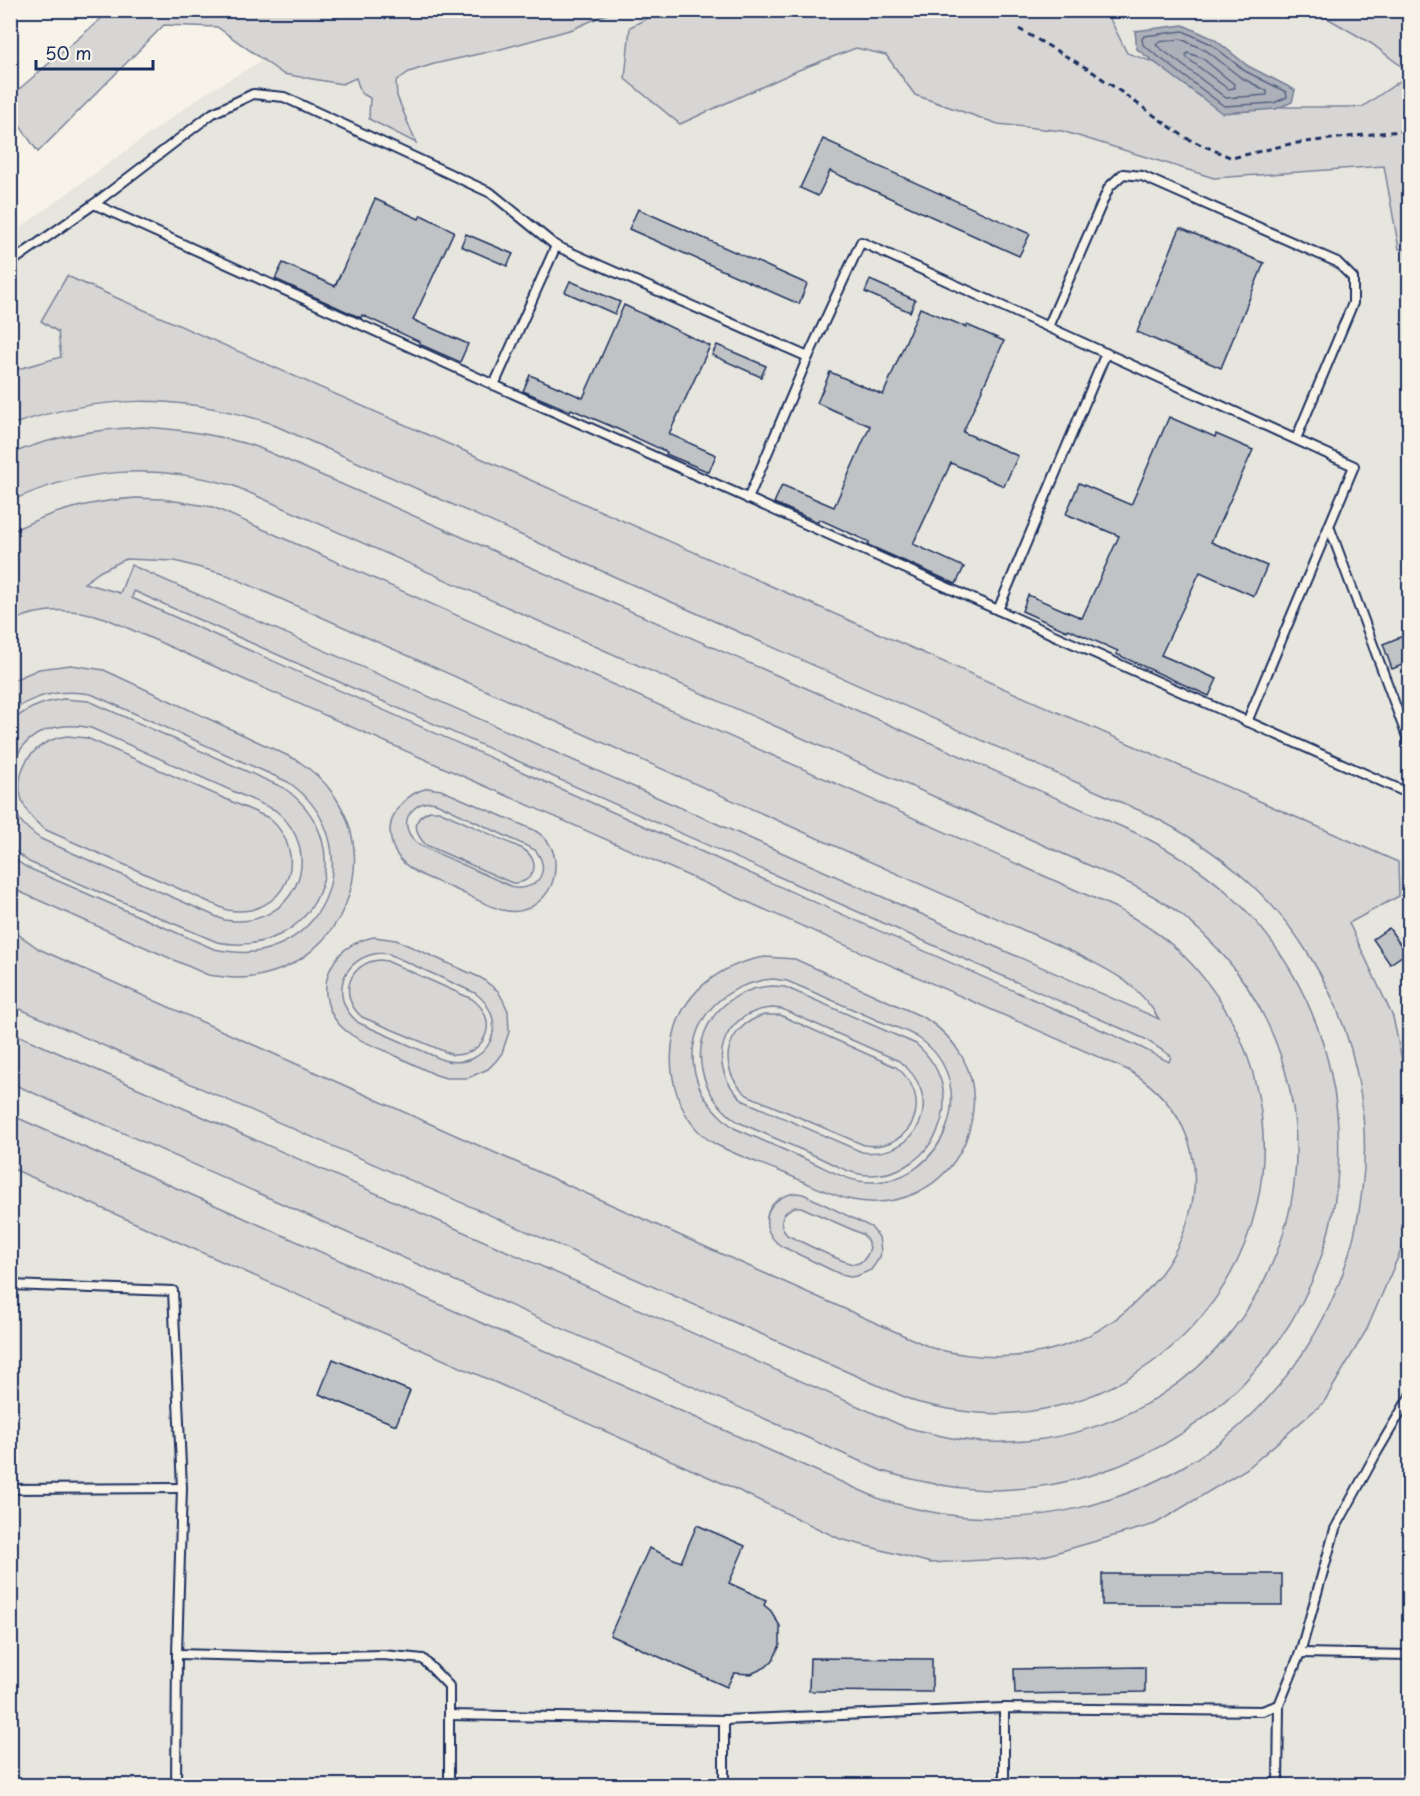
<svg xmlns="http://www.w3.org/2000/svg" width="1420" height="1796" font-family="'Playpen Sans',sans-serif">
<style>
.built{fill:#e6e5de}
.green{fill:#d7d6d4;stroke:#798299;stroke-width:1.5;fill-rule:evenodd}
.water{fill:#acb0b9;stroke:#727c95;stroke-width:1.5}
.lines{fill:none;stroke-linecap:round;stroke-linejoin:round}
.shore{stroke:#556382;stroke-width:1.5}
.building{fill:#c0c3c5;stroke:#1b2f5e;stroke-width:1.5}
.service-casing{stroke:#1b2f5e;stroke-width:12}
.path{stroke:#1b2f5e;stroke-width:3;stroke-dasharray:6 4.5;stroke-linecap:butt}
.service{stroke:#f7f3e8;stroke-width:8}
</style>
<rect width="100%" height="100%" fill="#f7f3e8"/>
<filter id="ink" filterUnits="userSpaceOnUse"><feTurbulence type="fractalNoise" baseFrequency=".0167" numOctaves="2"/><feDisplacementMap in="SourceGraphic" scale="12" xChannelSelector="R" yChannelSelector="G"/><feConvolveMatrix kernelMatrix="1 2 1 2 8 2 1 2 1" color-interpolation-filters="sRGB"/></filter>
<g filter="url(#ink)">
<path class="built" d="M1370 10 1409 37V1785H11L10 235 203 95 283 48 407 11Z"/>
<g class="green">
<path d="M664 10 1106 11 1127 53 1283 107H1362L1409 75V250L1399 249 1384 166 1214 178 1062 131 998 124 915 95 886 55 856 48 801 69 680 124 625 79 630 27Z"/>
<path d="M508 11H613L573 29 501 49 434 64 409 72 396 81 397 96 416 143 369 119 370 98 361 93 356 78 342 84 283 74 217 27 164 25 38 152 11 113V96L110 11H500L495 14Z"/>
<path d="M1315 11H1409V72L1372 44Z"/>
<path d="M67 276 1398 862 1399 896 1349 923 1393 1017 1409 1094V1217L1408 1234 1367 1329 1324 1402 1248 1468 1155 1524 1041 1557 931 1563 840 1539 729 1486 11 1168V1115L882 1500C910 1508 939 1515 969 1517 1044 1522 1119 1504 1184 1466 1361 1362 1418 1128 1309 955 1270 892 1216 849 1152 816L267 422C176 394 100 394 11 425V371L61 357 58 332 41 321Z"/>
<path d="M142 427C182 429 219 435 257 447L1136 833C1169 849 1200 868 1228 893 1334 989 1368 1149 1312 1281 1258 1406 1132 1488 996 1490 957 1490 919 1482 882 1471L11 1083V1032L905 1427C932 1434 958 1441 986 1442 1114 1447 1229 1374 1276 1254 1324 1134 1283 997 1184 917 1162 899 1138 887 1113 876L232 485C154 464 84 467 11 501V454C53 436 96 429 142 427Z"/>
<path d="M136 498 162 499 213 507 1114 907C1137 919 1159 933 1178 950 1218 988 1246 1037 1257 1090 1292 1250 1176 1400 1014 1413 981 1416 948 1410 916 1402L11 1005V929L39 949 932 1348C982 1361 1031 1361 1079 1340 1186 1293 1249 1145 1130 1071L105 618C73 608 41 607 11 622V532C50 511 92 501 136 498ZM126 559 175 561 227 575 1075 953C1111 971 1138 983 1159 1019L131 565 120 593 84 583 101 571ZM134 591 1145 1039 1171 1056 1169 1062 1140 1047 132 598Z"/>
<path d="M71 665 104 670 297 760C310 769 322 778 331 791 384 861 342 960 258 976 241 980 224 977 208 975L11 888V857L26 867 214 949C229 952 245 954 260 951 344 932 357 829 288 782L91 694C61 689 35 694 11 712V681L39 669Z"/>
<path d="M63 699 89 701 284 788C366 847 316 961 217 942L29 862 11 848V798C14 817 26 829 41 839L224 920C293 931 329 854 275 810L91 728C54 720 18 734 11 774V722C26 708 43 702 63 699Z"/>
<path d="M67 736 87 738 269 818C313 856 284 920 227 910L46 830C2 801 16 743 67 736Z"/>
<path d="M428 788 441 790 534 830C548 838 556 851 555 868 554 895 530 917 502 910 486 906 467 894 452 888 434 880 413 874 400 859 393 851 390 840 390 829 392 809 408 793 428 788ZM430 802 436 803 535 850C551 868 540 890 515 888L419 845C416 841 411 838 409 833 401 817 415 803 430 802Z"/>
<path d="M430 811H439L523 849C542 861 535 884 512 883L426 845C414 833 411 818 430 811Z"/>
<path d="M374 937 396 940 481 978 498 991 503 1000 508 1011 509 1032 502 1053 496 1061 488 1069 468 1078H446L436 1075C419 1067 402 1059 386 1051 372 1045 356 1040 345 1030 328 1016 321 992 329 972 337 951 354 941 374 937ZM381 953 389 954 475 993C513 1021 488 1072 443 1060L359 1023C327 998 342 956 381 953Z"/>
<path d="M765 957 795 959 925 1018C956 1038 977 1071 973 1109 968 1172 913 1212 852 1200 832 1196 803 1181 784 1173 762 1164 738 1156 717 1145 679 1125 665 1073 674 1034 684 990 722 964 765 957ZM773 979 787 981C818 994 848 1007 879 1021 892 1026 909 1031 920 1039 983 1084 944 1184 869 1182 850 1182 831 1171 814 1163 787 1151 761 1140 734 1128 720 1117 706 1103 699 1086 677 1031 718 983 773 979Z"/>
<path d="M380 960 387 961 472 999C500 1019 487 1055 453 1055L362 1017C337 996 349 962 380 960Z"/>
<path d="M773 986 785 987 916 1044C925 1052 933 1061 938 1073 959 1121 922 1176 869 1175 851 1175 834 1164 818 1157 791 1145 765 1134 738 1122 724 1112 712 1099 706 1083 686 1034 723 988 773 986ZM772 1008 782 1009 899 1061C946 1096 920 1159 862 1152L744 1101C704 1068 720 1012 772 1008Z"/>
<path d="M764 1015H780L896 1067C935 1097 914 1152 864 1145L747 1095C716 1069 724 1027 764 1015Z"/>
<path d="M796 1193 803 1194 871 1227 879 1237 881 1251 880 1257 871 1270 857 1276 850 1277 842 1275 781 1246C756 1228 765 1197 796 1193ZM795 1207H801L862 1234 866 1238 870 1247C868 1256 864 1263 854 1264 845 1264 798 1240 787 1235 777 1224 782 1211 795 1207Z"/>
</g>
<path class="water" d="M1183 25 1214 39 1248 66 1295 90 1292 102 1276 109 1222 113 1137 49 1135 31Z"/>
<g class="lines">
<g class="shore">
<path d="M1183 31 1211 44 1245 71 1286 92 1287 97 1274 103 1224 106 1143 45 1142 39 1144 36Z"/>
<path d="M1181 39 1207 51 1240 77 1267 91V95L1226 98 1156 45 1159 42Z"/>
<path d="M1188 53 1202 58 1234 84 1235 88 1228 89 1187 58 1186 55Z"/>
</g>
</g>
<g class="building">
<path d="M823 139 841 147 840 149 1030 234 1019 256 830 171 818 196 800 188Z"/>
<path d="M375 199 419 219 421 215 454 231 413 320 468 344 460 362 419 344 420 342 362 315 361 318 275 279 283 263 335 286Z"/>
<path d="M638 209 807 284 799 304 629 229Z"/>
<path d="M1180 228 1264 263 1221 368 1137 332Z"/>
<path d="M466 234 513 254 507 266 461 246Z"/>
<path d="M870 280 915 300 910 312 865 292Z"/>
<path d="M570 281 620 302 615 314 565 292Z"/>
<path d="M624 305 710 346 669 434 716 455 709 472 666 454 667 452 613 427 571 409 570 411 523 391 530 375 583 398Z"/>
<path d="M920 308 966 327 967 325 1004 341 963 432 1018 456 1004 486 951 463 913 544 964 567 956 584 868 545 869 542 819 519 818 522 774 503 782 485 834 507 870 426 817 403 830 372 883 395Z"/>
<path d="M717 345 766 366 761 377 712 355Z"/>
<path d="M1169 417 1215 437 1216 434 1253 450 1211 542 1267 566 1254 596 1200 572 1161 655 1217 679 1209 696 1116 654 1118 651 1068 629 1067 631 1022 611 1028 595 1082 618 1119 536 1066 514 1079 483 1131 505Z"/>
<path d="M1410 633V662L1392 669 1383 644Z"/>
<path d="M1389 928 1406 953 1390 964 1373 939Z"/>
<path d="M333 1359 410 1391 396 1425 319 1394Z"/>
<path d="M697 1525 745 1546 729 1583 766 1600 764 1605 771 1611 780 1626V1645L773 1660 766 1667 751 1674 734 1673 727 1687 610 1635 649 1548 681 1562Z"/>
<rect x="1102" y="1574" width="180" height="31"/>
<path d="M810 1658 932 1659V1692L809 1691Z"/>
<path d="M1145 1667V1692L1015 1694 1014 1669Z"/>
</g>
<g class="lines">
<g class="service-casing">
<g id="service">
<path d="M94 204 494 385 1410 794"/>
<path d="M10 263 94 204 213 113 253 94 284 97 491 193 556 246 808 357 861 242 1354 466 1329 526 1410 745"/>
<path d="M1048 327 1109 187 1123 174 1142 176 1337 262 1353 278V303L1296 439"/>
<path d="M494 385 556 246"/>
<path d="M748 499 808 357"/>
<path d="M998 610 1106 353"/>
<path d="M1247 722 1329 526"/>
<path d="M10 1285 173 1291 182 1488 177 1654 176 1786"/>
<path d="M10 1489 182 1488"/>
<path d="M1300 1653 1410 1655"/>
<path d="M177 1654 287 1657 383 1655 423 1659 449 1686V1786"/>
<path d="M1004 1708V1786"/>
<path d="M449 1715 724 1720 1004 1708 1262 1711 1279 1705"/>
<path d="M724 1786V1720"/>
<path d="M1278 1786 1279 1705 1300 1653 1335 1529 1377 1452 1410 1396"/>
</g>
</g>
<path class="path" d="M1019 29 1090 70 1186 138 1232 158 1290 144 1389 132 1410 131"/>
<use href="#service" class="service"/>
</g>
</g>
<rect width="1420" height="1796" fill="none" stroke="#f7f3e8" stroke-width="36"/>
<rect x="18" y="18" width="1384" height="1760" fill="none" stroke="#1b2f5e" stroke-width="2" filter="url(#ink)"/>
<path d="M36 60v9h117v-9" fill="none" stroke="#1b2f5e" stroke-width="3"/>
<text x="45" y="60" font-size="18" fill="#1b2f5e" stroke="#f7f3e8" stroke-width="4.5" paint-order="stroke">50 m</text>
</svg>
